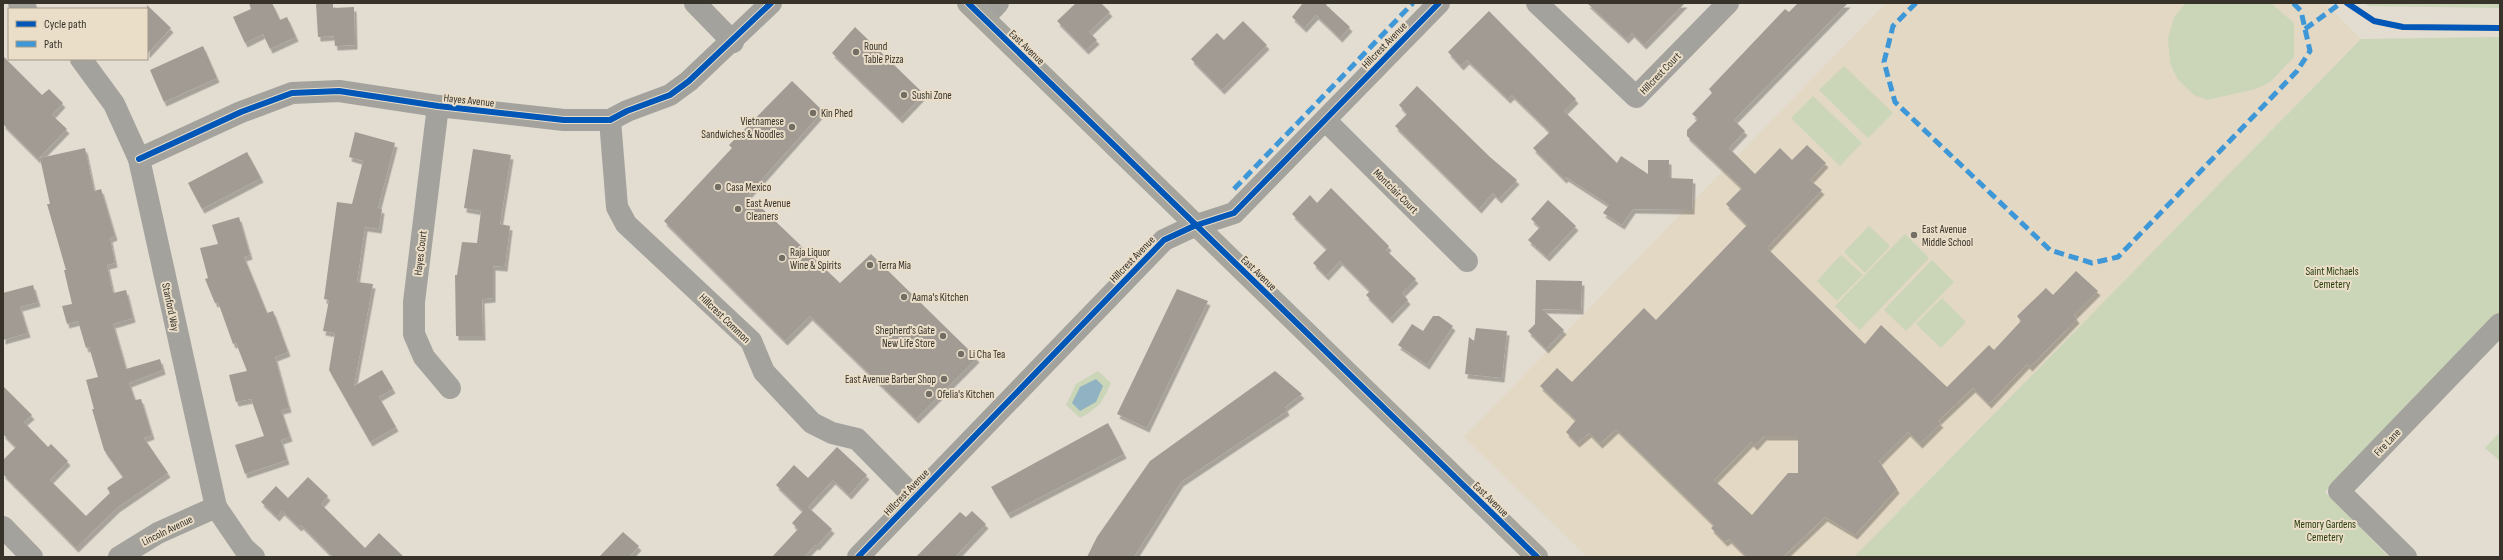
<svg xmlns="http://www.w3.org/2000/svg" width="2503" height="560" font-family="'Sofia Sans Condensed',sans-serif">
<style>
.built{fill:#e3d8c4}
.green{fill:#cbd5b8}
.water{fill:#90b2c2}
.building{fill:#a29b94;fill-rule:evenodd;filter:url(#shadow)}
.lines{fill:none;stroke-linecap:round;stroke-linejoin:round}
.minor{stroke:#a3a29d;stroke-width:22}
.major{stroke:#a6a59d;stroke-width:22}
.quiet{stroke:#3e97d7;stroke-width:5;stroke-dasharray:10 5;stroke-linecap:butt}
.cycleway-casing{stroke:#eadec9;stroke-width:8}
.cycleway{stroke:#0057b8;stroke-width:6}
.poi-dot{fill:#736e64;stroke:#eadec9;stroke-width:1.5}
.labels{text-anchor:middle;stroke-width:4;stroke-linejoin:round;paint-order:stroke}
.street-label{font-size:11px;fill:#37322a;stroke:#eadec9}
.poi-label{font-size:11px;fill:#37322a;stroke:#eadec9;text-anchor:start}
.park-label{font-size:11px;fill:#293e0c;stroke:#eadec9}
</style>
<defs>
<filter id="shadow"><feDropShadow dx="2.5" dy="4.5" stdDeviation="0" flood-color="#0004"/></filter>
</defs>
<rect width="100%" height="100%" fill="#e2dcd1"/>
<path class="built" d="M1886 3H2325L2361 39 1854 557H1587L1464 437Z"/>
<g class="green">
<path d="M2186 3H2271L2294 23V57L2270 82 2256 89 2207 100 2194 95 2178 80 2170 63 2168 39 2174 17Z"/>
<path d="M2365 3H2500V8L2368 6Z"/>
<path d="M2500 37V314L2325 492 2389 557H1854L2361 39Z"/>
<path d="M1844 66 1893 113 1868 138 1819 90Z"/>
<path d="M1813 96 1862 143 1840 166 1791 118Z"/>
<path d="M1869 226 1890 246 1865 273 1844 252Z"/>
<path d="M1905 234 1929 258 1860 330 1835 306Z"/>
<path d="M1841 255 1863 275 1837 301 1817 281Z"/>
<path d="M1932 260 1954 282 1906 331 1884 310Z"/>
<path d="M1942 298 1966 322 1941 348 1916 324Z"/>
<path d="M1098 371 1111 383C1102 403 1099 407 1080 418L1066 405 1076 384Z"/>
<path d="M2500 432V461L2485 448Z"/>
</g>
<path class="water" d="M1096 379 1103 386 1096 402 1080 411 1072 403 1080 387Z"/>
<g class="building">
<path d="M249 3H272L280 20 287 17 296 37 270 49 263 34 245 43 233 17 251 9Z"/>
<path d="M316 3H333V8L354 7 355 45 335 46 334 36 318 37Z"/>
<path d="M1076 3H1101L1110 12 1089 32 1097 40 1086 50 1057 21Z"/>
<path d="M1303 3H1328L1326 5 1350 27 1340 38 1316 15 1304 28 1292 17Z"/>
<path d="M1587 3H1685L1644 45 1632 33 1626 39Z"/>
<path d="M1798 3H1848L1734 120 1745 131 1729 148 1755 174 1780 148 1792 160 1807 145 1826 163 1810 180 1822 190 1767 248 1865 344 1881 325 1947 387 1989 345 1994 350 2021 321 2017 316 2046 288 2053 295 2076 271 2098 291 2074 315 2077 319 2030 367 2027 364 1989 404 1973 388 1938 421 1941 423 1920 444 1908 432 1879 461 1897 489 1855 535 1825 517 1783 557H1747L1729 539 1725 542 1711 528 1714 525 1616 429 1600 444 1589 433 1577 443 1566 432 1576 420 1540 386 1557 368 1572 382 1644 308 1656 320 1747 225 1726 204 1742 188 1687 136V130L1698 119 1692 114 1712 93 1709 89 1785 9 1789 12ZM1764 436H1798V473H1788L1752 515 1714 480 1751 442 1755 446Z"/>
<path d="M147 5 171 28 147 54Z"/>
<path d="M1489 11 1576 99 1564 111 1617 163 1621 156 1648 174V160H1669V178L1693 179 1692 210 1633 209 1622 225 1603 213 1609 205 1566 177 1564 179 1533 148 1550 132 1512 95 1508 99 1467 60 1461 66 1448 52Z"/>
<path d="M1243 21 1267 45 1222 90 1191 59 1217 33 1224 40Z"/>
<path d="M855 27 924 94 900 119 832 53Z"/>
<path d="M203 46 217 78 164 102 150 70Z"/>
<path d="M3 56 42 95 49 89 63 103 52 115 67 129 38 159 3 124Z"/>
<path d="M792 81 823 111 748 195 840 283 871 254 977 358 916 419 810 316 785 341 664 221 732 148 729 145Z"/>
<path d="M1417 86 1490 157 1517 180 1499 199 1493 193 1479 209 1395 126 1407 114 1399 105Z"/>
<path d="M355 132 395 143 378 208 382 209 379 229 365 227 357 282 373 284 354 386 382 370 393 389 379 397 396 427 370 442 329 370 335 333 323 331 329 300 324 299 337 202 352 204 363 161 349 157Z"/>
<path d="M85 148 94 191 101 189 115 236 110 238 115 263 107 265 113 293 126 290 133 318 113 324 126 369 160 359 163 370 129 383 135 400 141 399 152 435 144 438 168 473 117 508 76 548 3 474V460L16 447 3 434V386L32 415 24 422 48 447 51 444 68 461 50 480 86 516 110 493 107 488 123 477 104 450 92 409H94L86 380 98 377 89 347 86 348 78 321 67 324 62 306 72 304 64 270H66L47 204H50L40 158Z"/>
<path d="M473 149 511 155 500 224 510 226 505 267 493 266V298L482 299 483 336H456L455 275H457L462 242 477 243 481 211 464 208Z"/>
<path d="M247 152 261 178 202 209 188 183Z"/>
<path d="M1331 188 1389 246 1386 250 1416 279 1402 293 1408 300 1390 319 1366 295 1370 291 1340 261 1326 276 1313 263 1327 249 1292 214 1310 195 1317 203Z"/>
<path d="M1548 200 1576 226 1547 257 1528 240 1540 227 1531 219Z"/>
<path d="M239 217 250 255 244 257 267 313 273 311 288 352 275 357 289 408 281 410 290 437 281 440 287 460 245 474 235 445 264 436 251 399 236 402 229 375 247 371 236 343 233 344 218 302 215 303 205 279 208 278 200 248 218 244 212 225Z"/>
<path d="M1536 280 1582 281 1581 310 1542 309 1564 330 1546 349 1528 331 1535 324Z"/>
<path d="M33 285 38 302 20 307 28 333 3 340V293Z"/>
<path d="M1177 289 1208 301 1147 428 1117 414Z"/>
<path d="M1433 316H1439L1453 326 1427 365 1398 345 1412 324 1423 331Z"/>
<path d="M1476 328 1507 331 1502 378 1465 374 1469 337 1474 341Z"/>
<path d="M1275 371 1302 394 1285 407 1287 411 1181 482 1134 557H1087L1097 537 1150 461Z"/>
<path d="M1108 423 1124 454 1008 514 991 487Z"/>
<path d="M837 447 867 475 849 495 833 480 808 507 832 529 817 546 815 545 804 557H772L798 529 792 523 803 511 776 485 794 465 808 478Z"/>
<path d="M308 477 328 496 321 504 365 548 379 533 404 557H333L301 525 299 527 282 511 277 517 261 502 276 486 288 498Z"/>
<path d="M972 511 986 524 955 557H916L960 512 966 517Z"/>
<path d="M623 532 639 546 629 557H599Z"/>
</g>
<g class="lines">
<g class="minor">
<path d="M19 3 26 9"/>
<path d="M695 3 733 42"/>
<path d="M1537 3 1636 97 1728 3"/>
<path d="M984 18 998 3"/>
<path d="M81 59 114 104 139 159 216 507 244 548 254 557"/>
<path d="M438 106 414 302V334L424 357 450 388"/>
<path d="M610 120 617 207 626 224 751 341 764 372 812 423 832 433 857 439 914 497"/>
<path d="M1325 120 1467 261"/>
<path d="M139 159 241 112 292 93 339 91 438 106 564 120H610L627 111 670 95 689 81 771 3"/>
<path d="M3 527 32 557"/>
<path d="M119 557 158 533 216 507"/>
<path d="M858 557 1164 240 1194 226 1234 213 1439 3"/>
<path d="M2406 557 2339 491 2500 324"/>
</g>
<path class="major" d="M968 3 1537 557"/>
<g class="quiet">
<path d="M1916 3 1893 26 1884 62 1895 102 2050 250 2092 263 2118 257 2297 71 2310 51 2301 11 2293 3"/>
<path d="M2305 29 2341 3"/>
<path d="M1234 189 1413 3"/>
</g>
<g class="cycleway-casing">
<g id="cycleway">
<path d="M968 3 1537 557"/>
<path d="M2347 3 2374 21 2403 27 2500 28"/>
<path d="M139 159 241 112 292 93 339 91 438 106 564 120H610L627 111 670 95 689 81 771 3"/>
<path d="M858 557 1164 240 1194 226 1234 213 1439 3"/>
</g>
</g>
<use href="#cycleway" class="cycleway"/>
</g>
<g class="poi-dot">
<circle cx="856" cy="52" r="4"/>
<circle cx="904" cy="95" r="4"/>
<circle cx="813" cy="113" r="4"/>
<circle cx="792" cy="127" r="4"/>
<circle cx="718" cy="187" r="4"/>
<circle cx="738" cy="209" r="4"/>
<circle cx="1914" cy="235" r="4"/>
<circle cx="782" cy="258" r="4"/>
<circle cx="870" cy="265" r="4"/>
<circle cx="904" cy="297" r="4"/>
<circle cx="943" cy="336" r="4"/>
<circle cx="961" cy="354" r="4"/>
<circle cx="944" cy="379" r="4"/>
<circle cx="929" cy="394" r="4"/>
</g>
<g class="labels">
<g class="street-label">
<text transform="translate(1384 45) rotate(-46)" y="4">Hillcrest Avenue</text>
<text transform="translate(1027 47) rotate(44)" y="4">East Avenue</text>
<text transform="translate(1660 73) rotate(-46)" y="4">Hillcrest Court</text>
<text transform="translate(469 100) rotate(6)" y="4">Hayes Avenue</text>
<text transform="translate(1396 191) rotate(45)" y="4">Montclair Court</text>
<text transform="translate(420 253) rotate(-83)" y="4">Hayes Court</text>
<text transform="translate(1132 259) rotate(-46)" y="4">Hillcrest Avenue</text>
<text transform="translate(1259 273) rotate(44)" y="4">East Avenue</text>
<text transform="translate(171 307) rotate(78)" y="4">Stanford Way</text>
<text transform="translate(725 318) rotate(44)" y="4">Hillcrest Common</text>
<text transform="translate(2387 442) rotate(-46)" y="4">Fire Lane</text>
<text transform="translate(906 492) rotate(-46)" y="4">Hillcrest Avenue</text>
<text transform="translate(1491 499) rotate(44)" y="4">East Avenue</text>
<text transform="translate(167 530) rotate(-26)" y="4">Lincoln Avenue</text>
</g>
<g class="poi-label">
<text x="864" y="50">Round<tspan x="864" dy="13">Table Pizza</tspan></text>
<text x="912" y="99">Sushi Zone</text>
<text x="821" y="117">Kin Phed</text>
<text x="784" y="125" text-anchor="end">Vietnamese<tspan x="784" dy="13">Sandwiches &amp; Noodles</tspan></text>
<text x="726" y="191">Casa Mexico</text>
<text x="746" y="207">East Avenue<tspan x="746" dy="13">Cleaners</tspan></text>
<text x="1922" y="233">East Avenue<tspan x="1922" dy="13">Middle School</tspan></text>
<text x="790" y="256">Raja Liquor<tspan x="790" dy="13">Wine &amp; Spirits</tspan></text>
<text x="878" y="269">Terra Mia</text>
<text x="912" y="301">Aama's Kitchen</text>
<text x="935" y="334" text-anchor="end">Shepherd's Gate<tspan x="935" dy="13">New Life Store</tspan></text>
<text x="969" y="358">Li Cha Tea</text>
<text x="936" y="383" text-anchor="end">East Avenue Barber Shop</text>
<text x="937" y="398">Ofelia's Kitchen</text>
</g>
<g class="park-label">
<text x="2332" y="275">Saint Michaels<tspan x="2332" dy="13">Cemetery</tspan></text>
<text x="2325" y="528">Memory Gardens<tspan x="2325" dy="13">Cemetery</tspan></text>
</g>
</g>
<rect width="2503" height="560" fill="none" stroke="#37322a" stroke-width="8"/>
<rect x="8" y="8" width="140" height="52" fill="#eadec9" stroke="#a29989"/>
<rect x="16" y="21" width="20" height="6" fill="#0057b8" stroke="#a29989"/>
<text x="44" y="28" font-size="12" fill="#37322a">Cycle path</text>
<rect x="16" y="41" width="20" height="6" fill="#3e97d7" stroke="#a29989"/>
<text x="44" y="48" font-size="12" fill="#37322a">Path</text>
</svg>
